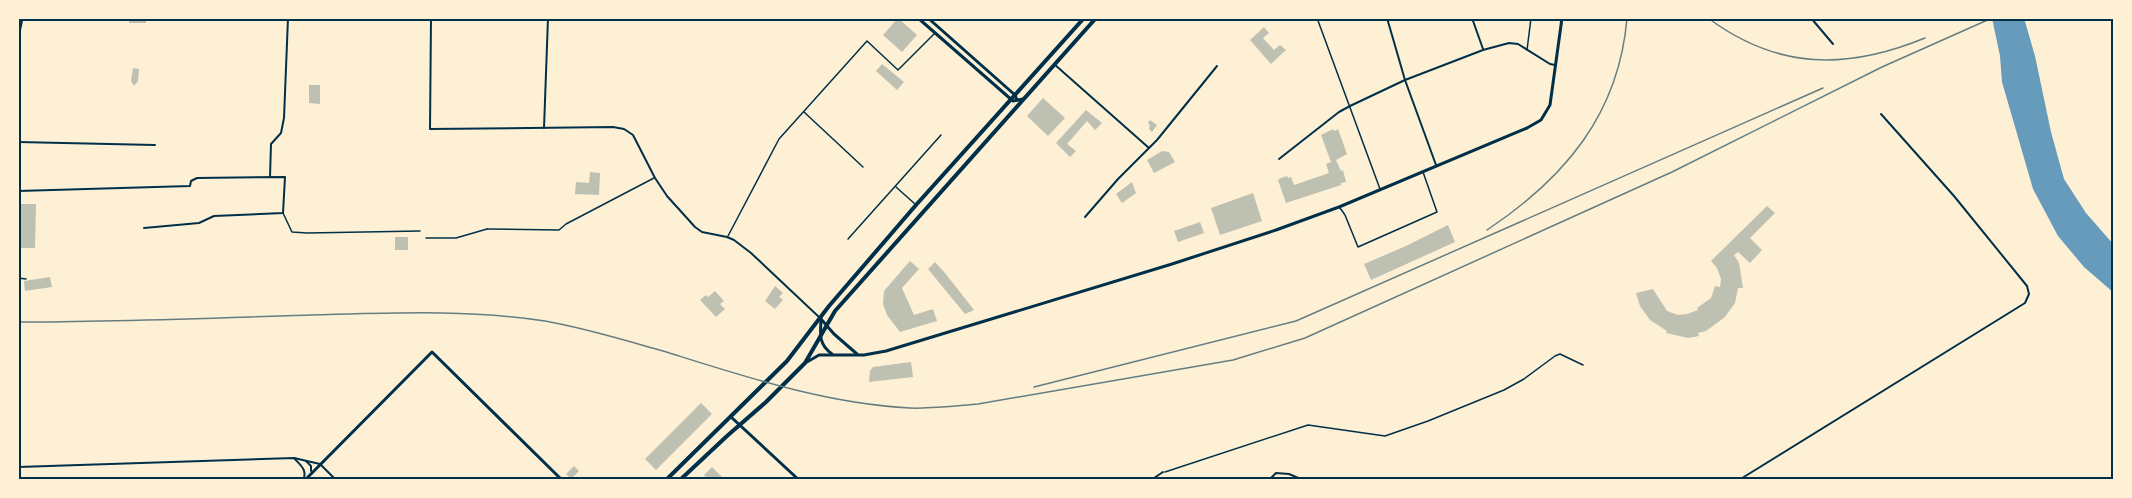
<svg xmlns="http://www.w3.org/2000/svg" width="2132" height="498" font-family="'DejaVu Sans',sans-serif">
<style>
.water{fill:#669bbc}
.building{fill:#bec0b2}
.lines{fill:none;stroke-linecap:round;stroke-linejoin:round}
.service{stroke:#003049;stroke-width:1.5}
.pedestrian{stroke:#003049;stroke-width:1.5}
.minor{stroke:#003049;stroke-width:2}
.tertiary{stroke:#003049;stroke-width:3}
.secondary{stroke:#003049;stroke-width:3}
.primary{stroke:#003049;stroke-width:4}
.rail{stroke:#657d81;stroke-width:1.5}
.neatline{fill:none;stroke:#003049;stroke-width:2}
</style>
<rect width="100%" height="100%" fill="#fdf0d5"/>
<path class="water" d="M1992 18H2024L2035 56 2051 132 2064 179 2086 213 2114 245V293L2084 267 2058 236 2033 189 2002 82 2000 56Z"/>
<g class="building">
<rect x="129" y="18" width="17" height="5"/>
<path d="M898 18 917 35 902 52 883 35Z"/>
<path d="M1264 27 1269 33 1263 38 1274 50 1280 45 1286 50 1271 64 1250 40Z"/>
<path d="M882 64 904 82 897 90 876 71Z"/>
<path d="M133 68 139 69 138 81 134 86 131 81Z"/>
<path d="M309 85H320V104L309 103Z"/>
<path d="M1043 98 1065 118 1048 136 1027 116Z"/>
<path d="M1086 110 1102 123 1095 130 1087 121 1067 144 1076 151 1070 157 1056 143Z"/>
<path d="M1150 120 1157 125 1152 132 1149 129 1150 125 1148 123Z"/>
<path d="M1333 129 1334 131 1338 129 1347 154 1336 160 1341 171 1343 170 1346 182 1341 183V185L1286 203 1278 180 1281 178 1287 176 1288 178 1291 177 1294 185 1329 173 1326 164 1331 162 1321 135Z"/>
<path d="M1162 151 1169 152 1175 162 1154 173 1147 160Z"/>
<path d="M590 172 600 173 599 195 575 194 576 182 589 183Z"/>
<path d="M1132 182 1136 193 1122 203 1116 194Z"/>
<path d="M1253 193 1262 221 1220 235 1211 208Z"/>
<path d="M19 204H36L35 248H18Z"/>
<path d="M1767 206 1775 213 1750 238 1762 250 1750 263 1738 252 1734 255 1739 263 1743 288H1738L1735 303 1725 317 1706 331 1698 333 1699 336 1688 338 1666 333 1667 331 1650 320 1640 306 1636 293 1653 289 1667 311 1678 315 1687 314 1698 310 1697 308 1711 298 1715 286 1720 287 1721 279 1717 268 1711 261Z"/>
<path d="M1200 222 1204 233 1178 242 1174 231Z"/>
<path d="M1448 225 1455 242 1371 280 1364 264 1406 246Z"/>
<rect x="395" y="237" width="13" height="13"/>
<path d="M910 261 919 269 902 288 914 315 933 309 937 321 900 332 887 315 883 304 884 291Z"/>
<path d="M935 262 945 273 974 310 965 314 928 269Z"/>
<path d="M50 277 52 287 25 291 24 281Z"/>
<path d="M775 286 783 293 779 297 783 300 775 309 765 301Z"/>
<path d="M715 291 724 301 720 304 725 309 716 317 700 300 706 295 708 297Z"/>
<path d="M911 362 913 377 869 382 870 371 873 367Z"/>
<path d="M701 403 712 414 656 470 645 459Z"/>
<path d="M574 466 579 471 571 479 566 474Z"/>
<path d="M712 467 725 480H709L704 475Z"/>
</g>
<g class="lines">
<g class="service">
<path d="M1527 50 1531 18"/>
<path d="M804 112 863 167"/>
<path d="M896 187 915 204"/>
<path d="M1340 208 1345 215 1358 247 1437 212 1423 172"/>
<path d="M283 213 292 232 307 233 420 231"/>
<path d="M487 229 559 230 566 224 654 178"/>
<path d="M728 236 779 139 867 41 898 70 935 33"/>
<path d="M848 239 941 135"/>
<path d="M18 278 26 279"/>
<path d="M1165 472 1308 425 1385 436 1428 421 1504 390 1524 379 1555 356 1560 354 1583 365"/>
</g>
<g class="pedestrian">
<path d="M1317 18 1380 189"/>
<path d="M426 238H456L487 229"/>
</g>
<g class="minor">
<path d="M431 18 430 129 613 127 624 129 633 135 655 178 667 196 695 227 702 232 727 237 734 240 751 253 819 317"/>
<path d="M1387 18 1405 80 1436 165"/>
<path d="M1472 18 1483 49"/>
<path d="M1811 18 1833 44"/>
<path d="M1054 64 1149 148"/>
<path d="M544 128 548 18"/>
<path d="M18 142 155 145"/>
<path d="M1279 159 1339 112 1350 106 1405 80 1483 50 1509 43 1518 44 1550 64 1555 65"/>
<path d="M270 177 271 144 281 133 284 118 288 18"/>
<path d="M18 191 190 186 191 181 197 178 285 177 283 213 214 216 199 223 144 228"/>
<path d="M1085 217 1118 179 1157 140 1217 66"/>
<path d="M294 458C300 465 308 470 303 480"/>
<path d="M306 461 311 466V471"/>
<path d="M18 467 294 458 320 464 336 480"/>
<path d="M1151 480 1163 472"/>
<path d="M1269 480 1276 473 1289 474 1303 480"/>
<path d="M1739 480 2025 303 2029 294 2027 286 1954 196 1881 114"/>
</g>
<g class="tertiary">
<path d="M18 38 22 18"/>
<path d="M305 480 432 352 562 480"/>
</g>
<g class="secondary">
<path d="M918 18 1013 101 1023 99"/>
<path d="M928 18 1015 95 1017 100"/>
<path d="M821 319 834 334 857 354"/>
<path d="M821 321C820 335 819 345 832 354"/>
<path d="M807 362 819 355H864L886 351 1172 264 1276 230 1339 207 1527 128 1541 120 1550 105 1562 18"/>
<path d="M731 417 799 480"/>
</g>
<g class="primary">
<path d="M666 480 787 361 829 306 916 205 1084 18"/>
<path d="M680 480 727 436 766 402 805 363 835 311 1096 18"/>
</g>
<g class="rail">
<path d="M1708 18C1778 70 1847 70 1925 38"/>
<path d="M1487 230C1565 178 1619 114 1627 18"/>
<path d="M18 322C116 322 213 318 311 315 389 313 467 309 545 321 585 328 624 340 663 351 743 376 826 404 910 408 933 409 955 406 978 404L1233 360 1305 338 1672 172 1882 67 1992 18"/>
<path d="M1034 387 1296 321 1823 88"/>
</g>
</g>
<rect width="2132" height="498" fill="none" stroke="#fdf0d5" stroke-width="39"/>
<rect x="20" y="20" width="2092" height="458" class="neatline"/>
</svg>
